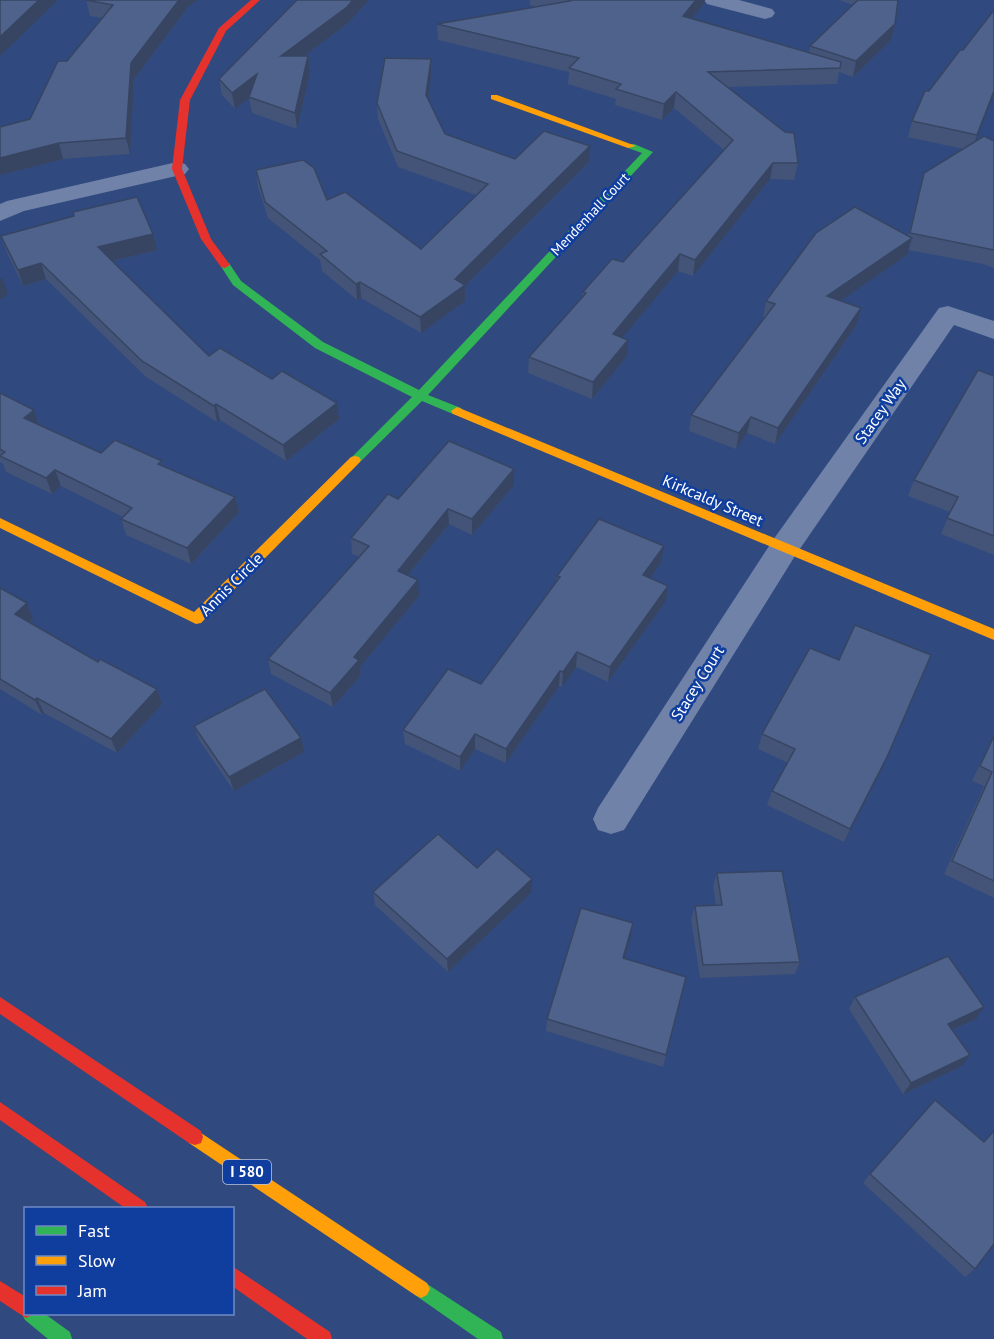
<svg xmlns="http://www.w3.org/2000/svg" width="994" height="1339" font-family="'PT Sans',sans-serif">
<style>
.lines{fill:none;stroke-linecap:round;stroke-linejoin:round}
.street{fill:#7082a7;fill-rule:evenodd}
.fast{fill:#30b455;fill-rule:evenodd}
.slow{fill:#ff9f0a;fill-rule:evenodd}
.jam{fill:#e5322d;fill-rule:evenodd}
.wall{fill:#435478}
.shaded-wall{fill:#374562}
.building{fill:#4e628c;stroke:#374562;stroke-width:1.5}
.labels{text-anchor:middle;stroke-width:5;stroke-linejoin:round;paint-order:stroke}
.far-street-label{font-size:14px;fill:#fff;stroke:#103e9e}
.shield{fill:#103e9e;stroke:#b7c5e2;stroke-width:1.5}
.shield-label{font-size:15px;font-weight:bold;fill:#fff}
.street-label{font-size:16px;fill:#fff;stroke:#103e9e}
</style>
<rect width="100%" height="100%" fill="#30497e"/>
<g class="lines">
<g class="street">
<path d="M704 0H739L772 9 775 13 772 17 765 19 707 4Z"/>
<path d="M177 162 185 164 189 169 185 174 24 211 0 221V204L7 201Z"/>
<path d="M948 306 994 321V339L954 325 795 556 624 830 611 834 598 830 593 819 598 808 773 540 939 308Z"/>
</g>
<g class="fast">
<path d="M628 144H634L653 152 428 395 461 408 463 411 461 414H453L422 401 359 463H351L349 460 412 397 315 348 233 285 220 265 225 262 229 263 241 281 323 342 419 390 642 153 628 148Z"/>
<path d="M421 1280 501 1332 503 1339H478L415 1295 412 1289 415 1283Z"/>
<path d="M26 1307V1314H45L70 1332 72 1339H48L25 1320 22 1314Z"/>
</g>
<g class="slow">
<path d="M491 95H497L636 146 628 148 491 99Z"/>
<path d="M457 407 994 629V640L453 414 451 411Z"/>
<path d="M355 456 359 457 361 460 359 463 201 623 196 624 0 528V518L194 612 351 457Z"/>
<path d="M195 1129 427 1283 430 1289 427 1295 421 1298 415 1295 189 1143 187 1137 189 1131Z"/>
</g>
<g class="jam">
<path d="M251 0H260L226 31 190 100 182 169 211 239 230 265 225 268 221 267 201 239 172 169 180 100 219 28Z"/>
<path d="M0 997 201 1131 203 1137 201 1143 195 1145 189 1143 0 1014Z"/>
<path d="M0 1102 145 1202 148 1208H125L0 1120Z"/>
<path d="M232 1266 330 1332 332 1339H307L232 1286Z"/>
<path d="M0 1281 26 1297V1314H33L32 1315 26 1318 0 1301Z"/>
</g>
</g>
<g class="wall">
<path d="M86 0H198L188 7 134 79 130 154 63 159 0 175V127L30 119 67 61 102 18 90 16Z"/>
<path d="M297 0H369L348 23 304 56H308L310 72 297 129 252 113 249 98 235 109 222 95 219 79Z"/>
<path d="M530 0H705L704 4 692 18 809 52 810 46 853 5 839 0H898L895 24 891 40 853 77 839 72 837 84 727 87 798 163 794 180 770 179 693 276 678 271 622 337 627 356 592 399 528 373 529 357 582 297 583 292 623 262 724 150 674 108 662 120 615 105 616 99 568 84 569 72 438 40 437 24 536 7 530 5Z"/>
<path d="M994 10V94L976 141H994V268L983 264 908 250 907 255 840 301 861 308 857 324 775 444 747 433 736 449 689 431 691 415 764 318 763 317 766 301 908 236 924 173 963 149 908 137 912 121 929 91 963 50Z"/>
<path d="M431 75 428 100 445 134 515 159 589 162 465 286V301L421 333 361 298 357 300 322 271 320 260 268 218 258 187 256 170 327 200 421 249 476 195 398 167 378 119 377 103Z"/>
<path d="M1 236 157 250 112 261 209 356 339 419 286 461 220 420 217 422 146 377 46 279 23 286 7 253Z"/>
<path d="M994 376V555L941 534 950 512 908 496 914 480Z"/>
<path d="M0 393 39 424 101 453 163 466 235 497 239 512 191 564 126 535 121 519 123 517 61 486 52 494 6 472 3 464 0 462Z"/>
<path d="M514 469V485L472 535 449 524 408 575 419 596 360 667 361 675 333 707 271 674 268 659 360 557 352 554 351 538 398 499Z"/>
<path d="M661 562 650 578 668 586 666 601 608 682 576 667 562 687 559 686 506 763 475 749 460 771 405 744 403 730 481 684 556 583 557 576Z"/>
<path d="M0 588 33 619 29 623 98 662 157 689 162 704 117 753 44 713 42 715 0 689Z"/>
<path d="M194 726 304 752 234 791 199 740Z"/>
<path d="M762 734 881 771 844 842 767 805 772 791 788 763 758 749Z"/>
<path d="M994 735V898L944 874 984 786 972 781Z"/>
<path d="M477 868 532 879V892L448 972 375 905 373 892Z"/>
<path d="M717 873 800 962 795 974 700 978 691 919 695 906 716 905 713 886Z"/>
<path d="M633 923 631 936 624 958 686 977 663 1067 546 1031 547 1019Z"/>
<path d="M855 997 976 1019 953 1030 962 1066 903 1094 849 1009Z"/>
<path d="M984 1142 975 1269 965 1277 863 1183 870 1174Z"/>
</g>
<g class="shaded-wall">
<path d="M39 0H58L0 56V37Z"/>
<path d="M179 0H198L188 7 134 79 130 154 126 138 131 63Z"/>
<path d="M353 0H369L348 23 283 72 281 56Z"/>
<path d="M696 0H705L704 4 681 31 683 16Z"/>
<path d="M895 24 891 40 853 77 856 61Z"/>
<path d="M308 56 310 72 297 129 295 113Z"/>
<path d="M431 59V75L427 111 426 95Z"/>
<path d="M257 74 260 90 235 109 232 93Z"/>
<path d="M994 91V94L972 151 977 135Z"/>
<path d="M676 92 674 108 662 120 664 104Z"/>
<path d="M59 143 63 159 0 175V158Z"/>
<path d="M590 146 589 162 465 286V301L421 333 420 317 455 279Z"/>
<path d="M773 163 770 179 693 276 695 260Z"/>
<path d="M153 234 157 250 103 263 98 247Z"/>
<path d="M912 238 907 255 823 313 827 296Z"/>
<path d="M680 254 678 271 612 350 613 334Z"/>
<path d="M41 263 46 279 23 286 18 270Z"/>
<path d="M2 278 8 294 0 300V279Z"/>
<path d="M360 282 361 298 357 300 356 284Z"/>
<path d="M861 308 857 324 775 444 778 428Z"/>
<path d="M628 340 627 356 592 399 593 382Z"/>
<path d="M337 403 339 419 286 461 283 445Z"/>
<path d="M216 404 220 420 217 422 214 406Z"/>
<path d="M34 410 39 426 24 418Z"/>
<path d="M751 417 747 433 736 449 739 433Z"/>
<path d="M514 469V485L472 535V519Z"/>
<path d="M55 470 61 486 52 494 46 478Z"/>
<path d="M235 497 239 512 191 564 187 548Z"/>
<path d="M448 509 449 524 399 586 398 571Z"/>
<path d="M664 546 661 562 641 591 643 575Z"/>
<path d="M418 580 419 596 360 667 361 675 333 707 330 693 354 657Z"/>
<path d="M668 586 666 601 608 682 610 667Z"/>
<path d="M27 603 33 619 22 630 15 614Z"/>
<path d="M577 652 576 667 562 687 563 672Z"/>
<path d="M931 655 881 771 844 842 850 829Z"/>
<path d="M560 671 559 686 506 763V749Z"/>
<path d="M157 689 162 704 117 753 111 739Z"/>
<path d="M37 698 44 713 42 715 35 700Z"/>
<path d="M475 734V749L460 771V757Z"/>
<path d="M301 738 304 752 234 791 229 777Z"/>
<path d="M532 879V892L448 972 447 959Z"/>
<path d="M633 923 631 936 621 971 623 958Z"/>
<path d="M984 1007 976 1019 941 1035 948 1024Z"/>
<path d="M970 1055 962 1066 903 1094 911 1083Z"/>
</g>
<g class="building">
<path d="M0 0H39L0 37Z"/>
<path d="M86 0H179L131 63 126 138 59 143 0 158V127L30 119 58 61H67L113 5Z"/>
<path d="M297 0H353L347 7 281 56H308L295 113 249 97 257 74 232 93 219 79Z"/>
<path d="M568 0H696L683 16 841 62 840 68 708 72 785 132 794 133 798 163H773L695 260 680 254 613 334 628 340 593 382 529 357 586 293 583 292 612 259 623 262 733 140 676 92 664 104 616 89 621 84 569 68 579 58 437 24 570 1Z"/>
<path d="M858 0H898L895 24 856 61 810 46Z"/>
<path d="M994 10V91L977 135 912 121 925 91H929L960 50H963Z"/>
<path d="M385 58 431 59 426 95 445 134 515 159 544 131 590 146 455 279 465 285 420 317 360 282 356 284 320 254 327 251 265 202 256 170 303 160 314 168 327 200 345 192 421 249 488 184 397 151 377 103Z"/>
<path d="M984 136 994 141V250L910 233 924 173Z"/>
<path d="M137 197 153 234 98 247 209 356 220 348 272 379 282 371 337 403 283 445 216 404 214 406 142 361 41 263 18 270 1 236 74 216 73 212Z"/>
<path d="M855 207 912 238 827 296 861 308 778 428 751 417 739 433 691 415 775 304 766 301 816 233Z"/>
<path d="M978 370 994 376V536L947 518 958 497 914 480Z"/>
<path d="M0 393 34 410 24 418 101 453 115 440 162 461 158 464 235 497 187 548 121 519 132 508 55 470 46 478 0 456 5 452 0 449Z"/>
<path d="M449 441 514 469 472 519 448 509 398 571 418 580 354 657 359 660 330 693 268 659 369 546 351 538 388 494 398 499Z"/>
<path d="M599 519 664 546 643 575 668 586 610 667 577 652 563 672 560 671 506 749 475 734 460 757 403 730 448 669 481 684 560 577 557 576Z"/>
<path d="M0 588 27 603 15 614 98 662 100 659 157 689 111 739 37 698 35 700 0 679Z"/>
<path d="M855 625 931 655 887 757 850 829 772 791 795 749 762 734 810 648 839 660Z"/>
<path d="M265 689 301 738 229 777 194 726Z"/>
<path d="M994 736V881L952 861 992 772 980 766Z"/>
<path d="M438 834 477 868 497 849 532 879 447 959 373 892Z"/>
<path d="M782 871 800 962 703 965 695 906 722 905 717 873Z"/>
<path d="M581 908 633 923 623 958 686 977 666 1055 547 1019Z"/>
<path d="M948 956 984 1007 948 1024 970 1055 911 1083 855 997Z"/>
<path d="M935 1100 984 1142 994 1131V1244L975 1269 870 1174Z"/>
</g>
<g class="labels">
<g class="far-street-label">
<text transform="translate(590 214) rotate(-47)" y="5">Mendenhall Court</text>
</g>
<rect class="shield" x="223" y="1160" width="48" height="24" rx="4.5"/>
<g class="shield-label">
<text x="247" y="1177">I 580</text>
</g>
<g class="street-label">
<text transform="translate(880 411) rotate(-55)" y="6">Stacey Way</text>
<text transform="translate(713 500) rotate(23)" y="6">Kirkcaldy Street</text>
<text transform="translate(231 584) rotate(-45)" y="6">Annis Circle</text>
<text transform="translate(697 683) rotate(-58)" y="6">Stacey Court</text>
</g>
</g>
<rect x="24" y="1207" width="210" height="108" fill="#103e9e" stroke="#708bc5" stroke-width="1.5"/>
<rect x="36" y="1226" width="30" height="9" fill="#30b455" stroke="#708bc5" stroke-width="1.5"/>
<text x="78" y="1237" font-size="18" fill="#ffffff">Fast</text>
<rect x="36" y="1256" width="30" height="9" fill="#ff9f0a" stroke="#708bc5" stroke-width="1.5"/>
<text x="78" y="1267" font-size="18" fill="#ffffff">Slow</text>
<rect x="36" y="1286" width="30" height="9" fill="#e5322d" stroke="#708bc5" stroke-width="1.5"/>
<text x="78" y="1297" font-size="18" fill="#ffffff">Jam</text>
</svg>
